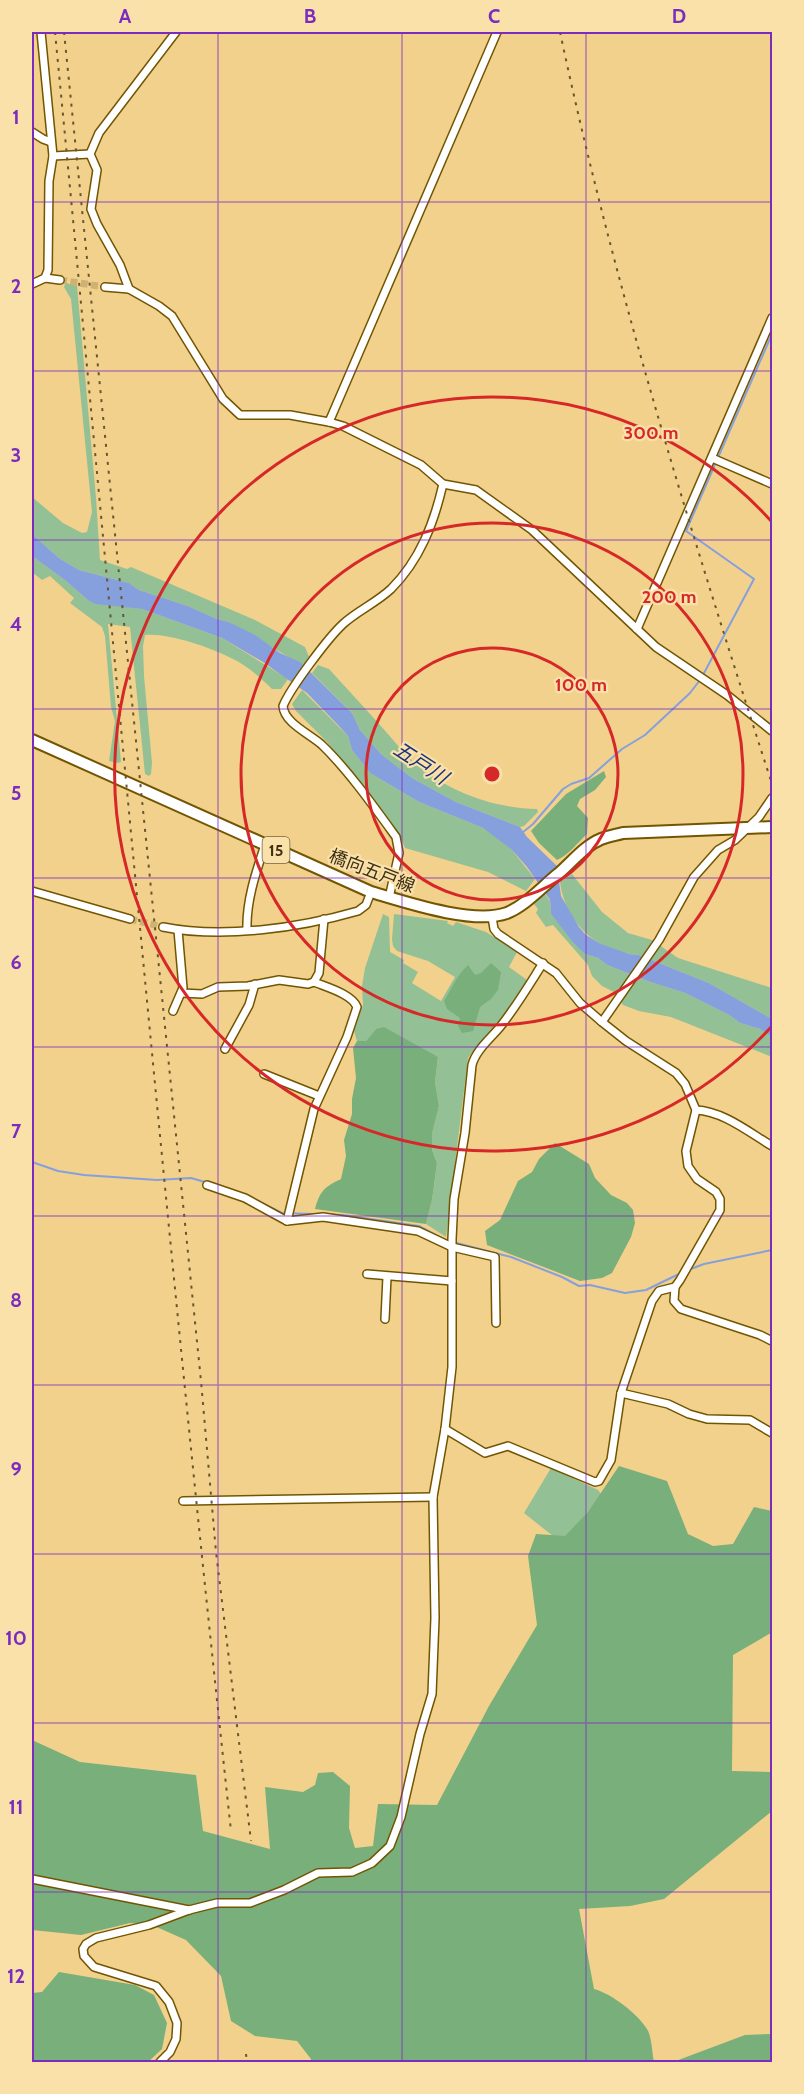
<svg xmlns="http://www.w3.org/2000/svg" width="804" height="2094" font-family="Cabin,'Noto Sans JP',sans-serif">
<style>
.green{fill:#94c095}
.forest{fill:#79af7b}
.water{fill:#85a0dd}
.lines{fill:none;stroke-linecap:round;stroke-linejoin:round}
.stream{stroke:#85a0dd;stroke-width:2}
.street-tunnel{stroke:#ceb174;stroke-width:7;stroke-dasharray:7 3.5;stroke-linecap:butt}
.street-casing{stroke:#725501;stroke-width:10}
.primary-casing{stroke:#725501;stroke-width:14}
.street{stroke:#fff;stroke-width:7}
.primary{stroke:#fff;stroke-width:10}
.rail{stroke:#685630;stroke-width:2;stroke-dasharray:3 6;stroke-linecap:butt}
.grid{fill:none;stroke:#7b2cbf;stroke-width:1.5;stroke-opacity:0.55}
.ring{fill:none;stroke:#d62828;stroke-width:3}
.labels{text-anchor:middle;stroke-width:4.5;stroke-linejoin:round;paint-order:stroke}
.shield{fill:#fae0a9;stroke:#756440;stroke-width:1.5}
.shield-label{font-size:16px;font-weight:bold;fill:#3c2f13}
.street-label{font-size:18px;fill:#3c2f13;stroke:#fae0a9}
.water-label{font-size:20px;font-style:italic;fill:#1a337a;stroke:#fae0a9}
.centre{fill:#d62828;stroke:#fae0a9;stroke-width:3}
.ring-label{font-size:18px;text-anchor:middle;font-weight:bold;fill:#d62828;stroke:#fae0a9;stroke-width:4.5;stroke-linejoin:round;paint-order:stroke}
.neatline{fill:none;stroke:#7b2cbf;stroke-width:2}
.grid-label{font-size:20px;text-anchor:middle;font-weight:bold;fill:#7b2cbf}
</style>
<rect width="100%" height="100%" fill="#f2d18c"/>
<g class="green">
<path d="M66 283 77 286 96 498 100 560 127 569 131 567 255 620 305 647 309 657 304 666 229 622 217 619 188 606 139 590 129 583 79 570 59 558 32 534V497L63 523 82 533 87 532 92 512 71 299 64 287Z"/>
<path d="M32 556 66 581 89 601 142 609 222 638 288 679 281 689H272C260 677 246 665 231 658 209 647 169 633 145 635L143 646 144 676 152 763 151 774 149 776 145 774 130 627 108 624 121 762 117 763 109 761 115 721 111 707 105 636 102 627 70 603 74 598 50 576 42 580 32 572Z"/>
<path d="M318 665 329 669C348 690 368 711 387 733 396 743 405 755 415 763 449 792 493 808 537 809L538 812 524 826 520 827 456 802 412 778 381 754 360 730 352 713 312 673Z"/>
<path d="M302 690 348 736 352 750 370 773 419 802 483 828 499 838 511 849 535 879 526 891 488 872 405 848 400 836 327 742 296 711 292 704Z"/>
<path d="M572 874 602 912 628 933 652 940 678 958 772 988V1019L709 983 639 955C598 953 565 923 560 882Z"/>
<path d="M545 894 550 901 551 914 585 954 598 958 607 965 650 982 685 993 729 1015 740 1023 760 1029 772 1037V1057L671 1017 639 1011 623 1005 614 992 602 986 592 976 588 965 553 925 546 927 536 913 538 909 534 904Z"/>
<path d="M383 914 389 917 390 952 404 960 403 963 418 972 412 983 441 1001 455 977 428 961 397 951 393 946 392 939 394 914 448 921 447 923 453 926 456 922 486 932 517 952 509 967 527 980 497 1025 474 1049 468 1058 446 1237 426 1224 432 1200 437 1163 432 1150V1134L439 1106 435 1082 438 1057 376 1029 366 1041H357L354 1031 363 1005 362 986 365 968Z"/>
<path d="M551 1468 598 1490 602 1495 567 1538 558 1540 524 1513Z"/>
</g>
<g class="forest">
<path d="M604 771 606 777 595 790 580 799 577 806 588 818 587 834C577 843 569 855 557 860L539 843 531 831 566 794Z"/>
<path d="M491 963 501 972 498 990 491 999 480 1007 473 1031 462 1033 458 1026 460 1018 447 1009 444 1001C452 988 457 975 468 965L475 975 481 973Z"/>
<path d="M384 1027 438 1057 435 1082 439 1106 432 1134V1150L437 1163 432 1200 426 1224 315 1209C320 1191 324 1187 341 1179L346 1156 344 1140 352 1114V1099L356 1078 353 1048 357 1041H366L376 1029Z"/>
<path d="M555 1143 589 1164 595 1178 611 1195 627 1203 633 1210 635 1223 631 1237 612 1273 602 1278 580 1281 487 1245 485 1231 500 1220 518 1181 532 1172 539 1159Z"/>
<path d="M619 1466 667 1481 688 1534 713 1546 733 1544 754 1507 772 1511V1634H769L733 1655 732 1771 772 1772V1811L664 1899 630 1906 579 1909 594 1989C612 1994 637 2013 647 2029 652 2037 652 2053 654 2062H311V2059L297 2041 255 2036 231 2021 221 1976 186 1940 152 1925 130 1923 81 1935 32 1930V1740L80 1762 196 1775 203 1831 270 1849 265 1787 303 1792 315 1785 318 1773 333 1772 350 1786 349 1828 355 1848 373 1846 378 1804 437 1805 489 1706 537 1625 528 1556 536 1534 565 1536 588 1512Z"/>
<path d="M59 1972 135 1985 154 1995 167 2023 162 2049 148 2062H32V1993L42 1992Z"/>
<path d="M772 2034V2062H673L745 2035Z"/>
</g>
<path class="water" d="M32 534 59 558 79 570 129 583 139 590 188 606 217 619 229 622 255 635 280 653 300 662 352 713 360 730 381 754 412 778 456 802 520 827 527 837 557 866 561 896 579 927 586 935 601 944 629 954 639 955 709 983 772 1019V1037L760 1029 740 1023 729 1015 685 993 650 982 607 965 598 958 585 954 573 942 551 914 550 900 527 867 511 849 483 828 419 802 370 773 352 750 348 736 339 726 307 693 263 662 222 638 142 609 96 604 89 601 66 581 32 556Z"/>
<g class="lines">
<g class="stream">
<path d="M703 675 754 579 686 531 772 334"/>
<path d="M522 833 533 824 563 789 571 784 589 778 622 749 645 735 690 693 700 680"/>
<path d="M32 1162 58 1171 84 1175 157 1180 191 1178 229 1189"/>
<path d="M248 1196 282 1213 343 1215 419 1226 445 1240 511 1257 562 1277 579 1286 590 1285 625 1293 646 1290 683 1272"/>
<path d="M688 1270 704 1264 772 1250"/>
</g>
<g class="street-tunnel">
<path d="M60 280 105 287"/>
<path d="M130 919 163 927"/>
</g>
<g class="street-casing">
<g id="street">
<path d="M41 32 53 156 49 181 48 270 45 278"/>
<path d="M32 132 43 139 51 142"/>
<path d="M53 156 90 154"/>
<path d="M32 284 45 278 60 280"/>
<path d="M105 287 129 289 159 306 172 316 223 399 240 415H290L329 422 343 426 421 465 443 484 476 490 532 530 656 647 727 695 772 731"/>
<path d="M129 289 120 265 97 224 91 209 97 170 90 154 99 133 176 32"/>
<path d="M329 422 497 32"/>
<path d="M712 458 772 484"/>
<path d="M637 629 772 318"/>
<path d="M32 891 130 919"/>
<path d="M389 898 399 853 396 837C375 808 348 770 322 745 310 734 284 723 283 706 291 687 328 638 343 624 357 611 376 603 391 589 420 560 434 523 443 484"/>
<path d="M492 917 494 929 498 934 556 973 580 1003 602 1022 626 1041 676 1073 685 1084 696 1110 686 1151 688 1166 697 1179 716 1192 720 1199V1210L680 1280 675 1287 674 1301 681 1309 760 1335 772 1341"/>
<path d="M163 927C223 939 299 928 358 911L366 905 371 892"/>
<path d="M247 930C246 901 256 872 265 845"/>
<path d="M182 993 202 994 218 987 248 986 279 980 308 984 314 982 319 973 324 919"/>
<path d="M173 1011 183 988 178 930"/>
<path d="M602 1022 659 940 694 877 718 850 735 840 759 817 772 798"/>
<path d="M225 1049 249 1005 255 984"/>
<path d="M264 1074 319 1096"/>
<path d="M696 1110C723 1111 750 1133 772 1146"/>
<path d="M207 1185 245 1198 287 1221 323 1217 418 1231 452 1247 495 1257 496 1323"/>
<path d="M287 1221 314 1109 347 1037 357 1007C352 994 326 987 314 982"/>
<path d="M367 1274 452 1281"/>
<path d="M385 1319 387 1277"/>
<path d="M621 1393 668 1404 689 1414 707 1419 750 1420 772 1433"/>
<path d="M445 1429 485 1453 508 1446 595 1482 599 1481 611 1460 621 1393 652 1301 659 1291 675 1287"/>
<path d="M183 1501 433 1497"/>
<path d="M32 1879 189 1910"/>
<path d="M160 2062 170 2052 176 2039 177 2023 169 2002 156 1986 94 1967 84 1956 83 1949 86 1944 96 1938 149 1925 189 1910 217 1903H250L284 1890 318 1873 352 1872 372 1863 390 1846 401 1817 420 1734 432 1694 435 1618 433 1497 445 1429 452 1367V1239L454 1199 465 1133 472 1065C476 1050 490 1039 500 1027 516 1007 529 985 543 963"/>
</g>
</g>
<g class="primary-casing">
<path id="primary" d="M32 740 371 892C405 902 473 925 507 913 526 905 542 887 558 874 572 862 584 846 601 839 608 836 616 835 623 833L772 827"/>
</g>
<use href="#street" class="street"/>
<use href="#primary" class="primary"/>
<g class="rail">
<path d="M55 32C113 631 166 1232 231 1831"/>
<path d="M64 32 201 1381 216 1552 251 1841"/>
<path d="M560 32C614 287 692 536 772 784"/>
<path d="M246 2054 247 2062"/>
</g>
</g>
<path class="grid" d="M218 32V2062M402 32V2062M586 32V2062M32 202H772M32 371H772M32 540H772M32 709H772M32 878H772M32 1047H772M32 1216H772M32 1385H772M32 1554H772M32 1723H772M32 1892H772"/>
<g class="ring">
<circle cx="492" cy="774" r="126"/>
<circle cx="492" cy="774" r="251"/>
<path d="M772 1026A377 377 0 1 1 772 522"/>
</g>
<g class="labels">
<rect class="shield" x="262.5" y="837" width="27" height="26" rx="4.5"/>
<g class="shield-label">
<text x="276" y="856">15</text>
</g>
<g class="street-label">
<text transform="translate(372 871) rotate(21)" y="6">橋向五戸線</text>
</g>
<g class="water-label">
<text transform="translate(421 763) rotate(33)" y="7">五戸川</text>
</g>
</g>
<circle cx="492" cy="774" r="9" class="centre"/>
<g class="ring-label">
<text x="651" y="439">300 m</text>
<text x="669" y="603">200 m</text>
<text x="581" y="691">100 m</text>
</g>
<rect width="804" height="2094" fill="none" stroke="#fae0a9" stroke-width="66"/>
<rect x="33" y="33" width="738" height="2028" class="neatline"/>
<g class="grid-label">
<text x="125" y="23">A</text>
<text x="310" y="23">B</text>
<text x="494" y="23">C</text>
<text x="679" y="23">D</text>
<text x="16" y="124">1</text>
<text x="16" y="293">2</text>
<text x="16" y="462">3</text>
<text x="16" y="631">4</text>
<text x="16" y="800">5</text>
<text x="16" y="969">6</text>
<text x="16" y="1138">7</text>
<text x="16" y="1307">8</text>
<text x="16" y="1476">9</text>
<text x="16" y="1645">10</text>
<text x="16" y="1814">11</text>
<text x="16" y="1983">12</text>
</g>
</svg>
